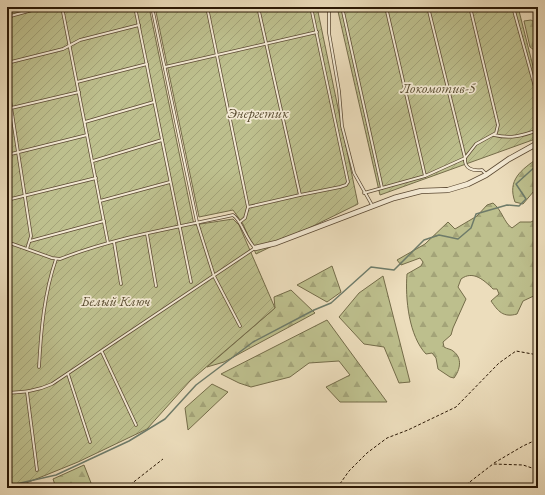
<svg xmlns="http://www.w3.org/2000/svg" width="545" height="495" font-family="'EB Garamond',serif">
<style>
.forest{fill:url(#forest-firs);stroke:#746c49}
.garden{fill:url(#garden-furrows);stroke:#746c49}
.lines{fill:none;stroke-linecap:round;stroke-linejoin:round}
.stream{stroke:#6e7b69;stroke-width:1.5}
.lane-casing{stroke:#5b4933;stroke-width:3.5}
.street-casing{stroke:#5b4933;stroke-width:6}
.path{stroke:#2b1805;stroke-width:1;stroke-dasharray:3 2;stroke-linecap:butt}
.lane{stroke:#f3e9d3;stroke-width:2}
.street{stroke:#f3e9d3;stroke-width:4.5}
.labels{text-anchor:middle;stroke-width:3.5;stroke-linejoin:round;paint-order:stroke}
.park-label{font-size:14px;font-style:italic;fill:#574a2e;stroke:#f3e9d3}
</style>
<defs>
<pattern id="forest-firs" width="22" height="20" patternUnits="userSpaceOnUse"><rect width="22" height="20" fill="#bdbf8d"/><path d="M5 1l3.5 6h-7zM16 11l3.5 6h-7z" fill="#a3a378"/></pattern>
<pattern id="garden-furrows" width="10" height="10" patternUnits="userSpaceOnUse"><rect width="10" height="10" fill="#bdbf8d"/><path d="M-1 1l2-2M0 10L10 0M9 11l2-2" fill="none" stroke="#a3a378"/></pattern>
</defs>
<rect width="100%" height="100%" fill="#ecddbc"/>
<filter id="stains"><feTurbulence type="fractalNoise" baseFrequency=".005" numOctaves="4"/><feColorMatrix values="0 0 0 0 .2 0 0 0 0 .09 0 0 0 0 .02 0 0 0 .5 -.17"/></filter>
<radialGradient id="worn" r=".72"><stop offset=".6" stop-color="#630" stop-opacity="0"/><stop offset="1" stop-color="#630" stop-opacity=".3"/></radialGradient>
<g class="forest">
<path d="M531 20 538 24V53L530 47 524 21Z"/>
<path d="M538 158V193L534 191 523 204 515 202C507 180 521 170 538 158Z"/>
<path d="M493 203C502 210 504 223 512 228L520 222H531L538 218V294L523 301 517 314C503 318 498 311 491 301L499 294 497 289H493C484 280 473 270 461 279L458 287 466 299 453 328 451 335 443 342 444 347C447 349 451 349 453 351 463 358 460 370 454 378L450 377 438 369 436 358 432 353 426 354C409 336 405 299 407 274L421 266 423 262 420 258 401 265 397 260 425 244 448 222 455 229 477 216 487 205Z"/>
<path d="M332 266 341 292 327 302 297 285Z"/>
<path d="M383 276 410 382 399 383 384 347 364 344 339 317 359 293Z"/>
<path d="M291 290 315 313 224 362 207 367 275 308 274 297Z"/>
<path d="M327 320 387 402H340L326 387 350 375 339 361 309 363 290 377 251 387 239 383 221 374Z"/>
<path d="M212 384 228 392 188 430 185 408Z"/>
<path d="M84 465 93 488H56L53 479Z"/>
</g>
<g class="garden">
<path d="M7 7H149L194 225 233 219 239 225 275 308 190 381 147 429 78 462 14 488H7Z"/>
<path d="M155 7H317L358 204 256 254 243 224 233 210 199 217Z"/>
<path d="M337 7H518L538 86V138L380 195Z"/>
</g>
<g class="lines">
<path class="stream" d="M11 488 16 484 56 475 129 441 165 419 196 385 253 342 314 310 331 303 371 267 394 270 424 240 439 235 458 239 471 228 476 214 507 205 519 206 526 199 516 184 538 164"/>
<g class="lane-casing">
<g id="lane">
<path d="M62 7 108 243"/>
<path d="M135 7 191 282"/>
<path d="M152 7 197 222 214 276 240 326"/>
<path d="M207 7 248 207 245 218 240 222"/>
<path d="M258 7 300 195 340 187 346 185 348 182 311 7"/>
<path d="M329 7V33L339 91 342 126 354 173 372 205"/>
<path d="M342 7 382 188 364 193"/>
<path d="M386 7 425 176 465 158C464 169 473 171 482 170L486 174"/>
<path d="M428 7 465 158 476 144 496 133 498 125 470 7"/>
<path d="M513 7 538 98"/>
<path d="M7 17 43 7"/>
<path d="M7 63 63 49 80 40 139 25"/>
<path d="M165 67 317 32"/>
<path d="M7 81 31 236 27 249"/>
<path d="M77 82 147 64"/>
<path d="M7 109 79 92"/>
<path d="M85 122 154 102"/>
<path d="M494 135C510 139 522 136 538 130"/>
<path d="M7 155 87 135"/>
<path d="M93 161 162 140"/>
<path d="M382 188 425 176"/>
<path d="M7 200 96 178"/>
<path d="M100 201 170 182"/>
<path d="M248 207 300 195"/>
<path d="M147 234 156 286"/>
<path d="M30 241 104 221"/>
<path d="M7 242 52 258 60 259C116 237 175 228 233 215 242 221 245 238 255 248L52 384C37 391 24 392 7 393"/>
<path d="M114 242 121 284"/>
<path d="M102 352 136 425"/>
<path d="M39 367C41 330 44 294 56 259"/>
<path d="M68 374 90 442"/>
<path d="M27 392 37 470"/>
</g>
</g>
<g class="street-casing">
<path id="street" d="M255 248 276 243 394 198 421 191 448 190 468 184 486 175 509 159 538 143"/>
</g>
<g class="path">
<path d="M494 463 523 446 538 439"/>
<path d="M126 488 163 459"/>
<path d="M337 488 349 471 367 453 387 438 408 430 456 407 499 363 516 351 538 355"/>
<path d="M462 488 493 464 523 465 538 470"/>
</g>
<use href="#lane" class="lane"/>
<use href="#street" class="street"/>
</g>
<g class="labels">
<g class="park-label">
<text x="438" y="93">Локомотив-5</text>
<text x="258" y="118">Энергетик</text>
<text x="116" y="306">Белый Ключ</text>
</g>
</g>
<rect width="545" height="495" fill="none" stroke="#ecddbc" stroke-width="24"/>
<rect x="8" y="8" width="529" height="479" fill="none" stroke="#2b1805" stroke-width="2"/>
<rect x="12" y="12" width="521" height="471" fill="none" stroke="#2b1805"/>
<rect width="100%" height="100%" filter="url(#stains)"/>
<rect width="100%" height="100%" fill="url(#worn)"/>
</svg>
